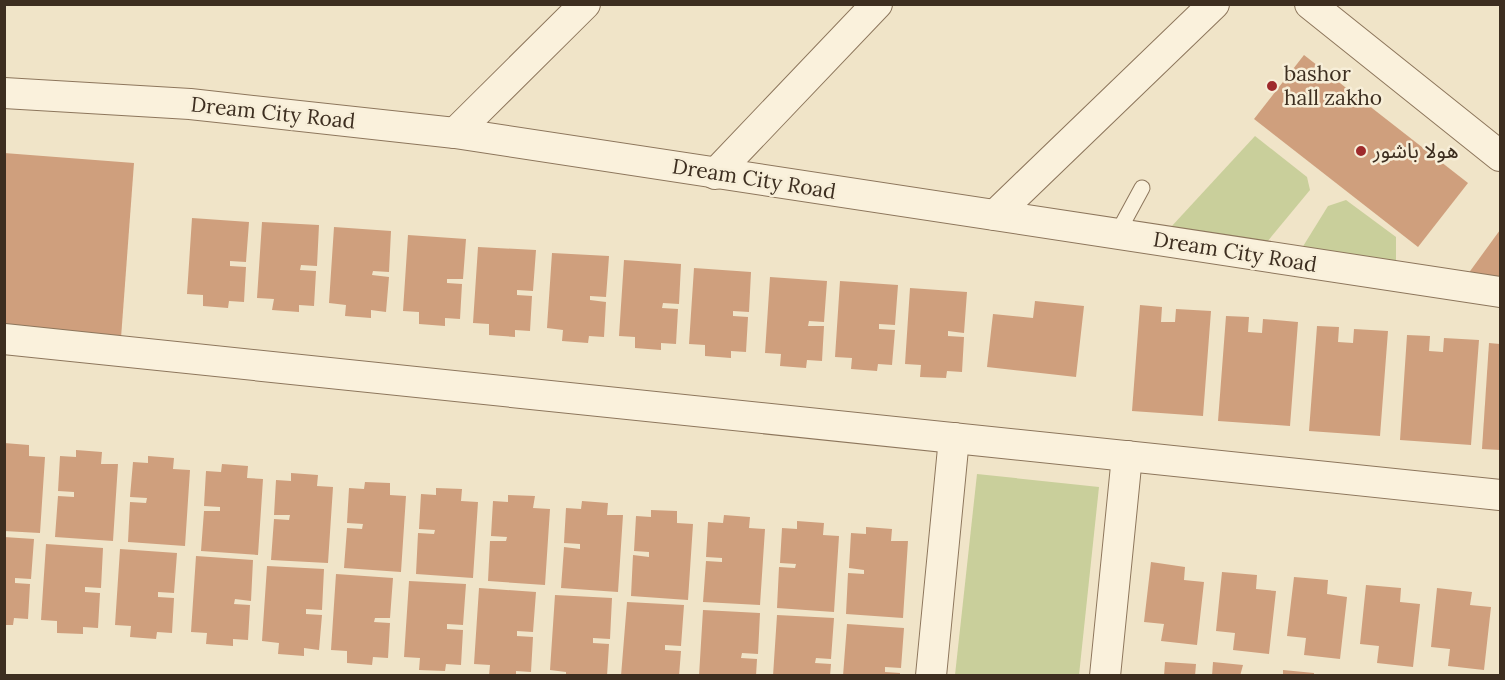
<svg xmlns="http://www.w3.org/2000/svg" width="1505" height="680" font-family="Lora,'Noto Sans Arabic',serif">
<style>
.green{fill:#c9cf9b}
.building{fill:#cf9f7d}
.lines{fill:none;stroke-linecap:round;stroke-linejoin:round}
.service-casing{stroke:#8d765c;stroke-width:17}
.minor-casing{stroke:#8d765c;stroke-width:32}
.service{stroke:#faf1dc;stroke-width:15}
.minor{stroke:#faf1dc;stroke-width:30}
.poi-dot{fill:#9e2a2b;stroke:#f7eed8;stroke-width:2}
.labels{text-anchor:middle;stroke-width:5;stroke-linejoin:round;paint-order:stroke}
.poi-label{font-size:21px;fill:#3d2e20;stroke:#f7eed8;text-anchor:start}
.street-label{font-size:21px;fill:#3d2e20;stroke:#f7eed8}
</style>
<rect width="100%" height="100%" fill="#f0e4c8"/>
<g class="green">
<path d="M1255 136 1307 177 1310 190 1267 242 1171 227Z"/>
<path d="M1346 200 1396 237V262L1302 248 1328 206Z"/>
<path d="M977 474 1099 487 1079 675H955Z"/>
</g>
<g class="building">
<path d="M1304 55 1468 183 1418 247 1254 119Z"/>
<path d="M4 153 134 163 121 338 4 329Z"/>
<path d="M192 218 249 222 246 262 230 261V266L246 267 244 302 229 301 228 308 203 306V295L187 294Z"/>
<path d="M262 222 319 225 317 266 301 265 300 270 316 271 314 306 299 305V312L272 310 274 299 257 298Z"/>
<path d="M334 227 391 231 389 272 373 271 372 275 389 277 386 312 371 310V318L345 316 346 305 329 303Z"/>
<path d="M1500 230V279L1468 274Z"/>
<path d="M408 235 466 239 463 279H447V283L462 284 460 319 445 318V326L419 324V312L403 311Z"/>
<path d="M478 247 536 250 533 291 517 290V295L532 296 530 331 515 330V337L489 335V324L473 323Z"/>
<path d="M552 253 609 256 606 297 590 296V300L606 302 604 337 589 336 588 343 562 341 563 330 547 328Z"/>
<path d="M624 260 681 264 679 304 663 303 662 308 678 309 676 344 661 343V350L635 348V337L619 336Z"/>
<path d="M694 268 751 272 749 312 733 311V316L748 317 746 352 731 351V358L705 356V345L689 344Z"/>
<path d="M770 277 827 281 824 322 809 321 808 326H824L822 361 807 360 806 368 780 366 781 354 765 353Z"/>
<path d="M840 281 898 285 895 325 879 324V329L895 330 892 365 878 364 877 371 851 369 852 358 835 357Z"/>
<path d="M910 288 967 292 964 333 948 331V336L964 337 962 372 947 371 946 378 920 377 921 365 905 364Z"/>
<path d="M1035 301 1084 306 1076 377 987 367 993 314 1033 318Z"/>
<path d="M1140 305 1162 307 1161 322H1175L1176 309 1211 311 1203 416 1132 411Z"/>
<path d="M1226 316 1249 317 1248 332 1262 333 1263 319 1298 322 1290 426 1218 421Z"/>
<path d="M1317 326 1339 327 1338 342 1353 343 1354 329 1388 331 1380 436 1309 431Z"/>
<path d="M1407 335 1430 336 1429 351 1443 352 1444 338 1479 340 1471 445 1400 440Z"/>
<path d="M1489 343 1500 344V450L1482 449Z"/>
<path d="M4 443 29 445V456L45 457 40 533 4 531Z"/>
<path d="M76 450 102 452 101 464H118L113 541 55 537 58 496 74 497V492L58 491 60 456 76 457Z"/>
<path d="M148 456 174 458 173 469 190 470 185 546 128 542 130 502 146 503 147 498 130 497 133 462 148 463Z"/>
<path d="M222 464 248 466 247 478 263 479 258 555 201 551 204 511H220V507L204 506 206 471 221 472Z"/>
<path d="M291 473 318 475 317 486 333 487 328 563 271 560 274 519 289 520 290 515H274L276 480 291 481Z"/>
<path d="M365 482 390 483V495L406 496 401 572 344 568 347 528 362 529 363 524 347 523 349 488 364 489Z"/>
<path d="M436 488 462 489 461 501 478 502 473 578 416 574 418 533 434 534 435 530 419 529 421 494 436 495Z"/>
<path d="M508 495 535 496 533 508 550 509 545 585 488 581 490 541H506L507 537 491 536 493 501 508 502Z"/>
<path d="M582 501 608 503 607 515H623L618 592 561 588 564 547 580 549V544L564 543 566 508 581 509Z"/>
<path d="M651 510 677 511V523L693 524 688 600 631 596 633 555 649 557V552L634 551 636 516 651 517Z"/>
<path d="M724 515 750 517 749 528 765 529 760 605 703 602 706 561 722 562V558L706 557 708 522 723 523Z"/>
<path d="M797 521 824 523 823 535 839 536 834 612 777 608 779 567 795 568 796 564 780 563 782 528 797 529Z"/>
<path d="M866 527 892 529 891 541H908L903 618 846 614 848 573 864 574V570L849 568 851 533 866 534Z"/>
<path d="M4 537 34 539 31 579 15 578V583L30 584 28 619 14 618 13 625H4Z"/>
<path d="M46 544 103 548 101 588 85 587V592L100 593 98 628 83 627V634L57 633V621L41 620Z"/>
<path d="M120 549 177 553 174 593 158 592V597L174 598 172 633 157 632 156 639 130 637 131 626 115 625Z"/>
<path d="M196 556 253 560 251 601 235 599 234 604 250 605 248 640 233 639V646L206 644 207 633 191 632Z"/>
<path d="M1151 562 1185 567 1184 580 1204 582 1197 645 1161 641 1164 624 1144 622Z"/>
<path d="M267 566 324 569 322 610 306 609V614L322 615 319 650 304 648V656L278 654 279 643 262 641Z"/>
<path d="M1222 572 1257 575 1256 589 1276 591 1269 654 1233 650 1235 633 1216 631Z"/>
<path d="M336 574 393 578 390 618H375L374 622 390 623 388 658 373 657 372 665 347 663V651L331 650Z"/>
<path d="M1294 577 1328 580 1327 594 1347 597 1340 659 1304 655 1306 638 1287 636Z"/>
<path d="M409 581 466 584 463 625 447 624V629L463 630 461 665 446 664 445 671 419 670 420 658 404 657Z"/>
<path d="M1366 585 1401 588 1400 602 1420 604 1413 667 1377 663 1379 646 1360 644Z"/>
<path d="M479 588 536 592 533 632 517 631V636L533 637 531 672 516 671V676H489L490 665 474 664Z"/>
<path d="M1437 588 1472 592 1470 605 1491 607 1484 670 1448 666 1450 649 1431 647Z"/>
<path d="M555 595 612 598 610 639 593 638V643L609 644 607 676H566V672L550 670Z"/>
<path d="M627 602 684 605 681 646 665 645V650L681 651 679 676H621Z"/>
<path d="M703 610 760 613 758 654 742 653 741 658 757 659 756 676H699Z"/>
<path d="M777 615 834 618 831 659 816 658 815 663 831 664 830 676H773Z"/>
<path d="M847 624 904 628 901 668 885 667V672L900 673V676H843Z"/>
<path d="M1165 662 1196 664 1195 676H1164Z"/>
<path d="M1213 662 1243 665 1240 676H1212Z"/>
<path d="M1283 670 1314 673V676H1283Z"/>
</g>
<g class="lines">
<g class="service-casing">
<path id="service" d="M1117 234 1142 188"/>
</g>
<g class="minor-casing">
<g id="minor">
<path d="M1310 4 1500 156"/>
<path d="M4 93 190 104 455 133 1500 292"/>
<path d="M455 133 585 4"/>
<path d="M715 174 877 4"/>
<path d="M995 215 1214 4"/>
<path d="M4 339 1500 495"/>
<path d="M931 676 954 438"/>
<path d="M1105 676 1127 456"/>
</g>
</g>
<use href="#service" class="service"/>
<use href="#minor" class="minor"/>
</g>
<g class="poi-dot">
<circle cx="1272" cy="86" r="6"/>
<circle cx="1361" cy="151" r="6"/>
</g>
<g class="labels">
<g class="poi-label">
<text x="1284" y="81">bashor<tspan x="1284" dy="24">hall zakho</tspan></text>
<text x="1373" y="158">هولا باشور</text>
</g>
<g class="street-label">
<text transform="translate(273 113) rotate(6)" y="7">Dream City Road</text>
<text transform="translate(754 179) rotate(9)" y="7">Dream City Road</text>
<text transform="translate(1235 252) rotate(9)" y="7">Dream City Road</text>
</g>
</g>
<rect width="1505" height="680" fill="none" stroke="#3d2e20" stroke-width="12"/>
</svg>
